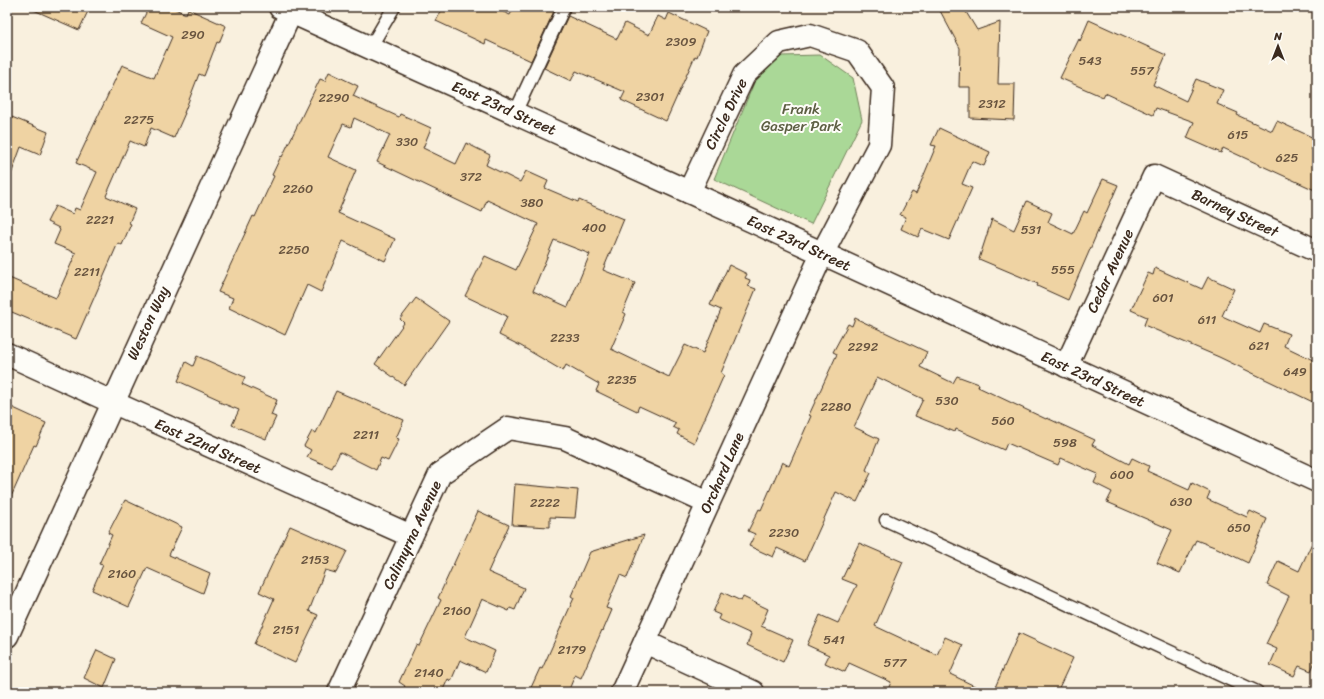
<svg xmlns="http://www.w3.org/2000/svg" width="1324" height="699" font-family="Sriracha,sans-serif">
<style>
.green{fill:#aad897;stroke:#72815a}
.building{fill:#efd3a3;stroke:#3b2a1e;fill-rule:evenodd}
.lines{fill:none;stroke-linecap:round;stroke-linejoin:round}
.service-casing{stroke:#3b2a1e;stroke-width:15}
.minor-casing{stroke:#3b2a1e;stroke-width:25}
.service{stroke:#fdfcf7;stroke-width:12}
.minor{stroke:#fdfcf7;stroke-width:22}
.labels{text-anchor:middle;stroke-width:4;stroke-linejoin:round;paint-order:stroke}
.number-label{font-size:13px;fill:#68543f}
.street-label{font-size:15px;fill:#3b2a1e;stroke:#fdfcf7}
.park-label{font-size:15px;fill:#5c5e42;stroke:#fdfcf7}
</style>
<rect width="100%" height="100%" fill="#f9f0de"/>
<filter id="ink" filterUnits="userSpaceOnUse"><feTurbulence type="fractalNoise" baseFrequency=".025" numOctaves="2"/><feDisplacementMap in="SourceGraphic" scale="8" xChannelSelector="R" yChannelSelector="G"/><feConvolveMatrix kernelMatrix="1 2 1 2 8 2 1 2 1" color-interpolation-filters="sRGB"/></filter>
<g filter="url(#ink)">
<path class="green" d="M820 55 853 78 862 120 811 224 714 179 756 78 782 56Z"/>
<g class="building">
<path d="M27 7H90L79 30Z"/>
<path d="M149 7H171L186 14 188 9 226 26 219 43 217 42 204 76 199 74 184 113H185L174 138 151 128 144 147 130 141 106 196 135 209 129 223 131 224 122 245 118 243 76 339 7 310V277L56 298 76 253 54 244 60 230 59 229V228L47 222 55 206 73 214 75 208 80 210 97 172 76 163 122 65 154 78 172 37 141 23Z"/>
<path d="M443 7H493L510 15 514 7H551L555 9 531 61 486 40 485 44 436 21Z"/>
<path d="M938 7H963L977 30 1000 22 998 84H1015L1014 120 970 118V87H959L960 48Z"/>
<path d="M669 13 707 31 697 57 695 56 666 121 621 100 625 92 576 71 571 81 544 68 568 16 617 39 625 23 649 35 658 16 666 20Z"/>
<path d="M1089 20 1166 55 1153 85 1186 101 1196 79 1223 90 1217 104 1238 113 1237 115 1272 131 1277 121 1316 139 1311 149 1317 152V191L1223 148 1221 153 1187 138 1194 122 1156 108 1153 115 1105 93 1103 97 1060 78 1079 39 1080 41Z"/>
<path d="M329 72 358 86 353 96 399 117 400 114 431 128 423 148 456 164 466 143 490 155 486 165 520 182 526 171 548 181 545 188 578 202 579 200 624 219 603 270 635 283 623 312 626 314 611 349 669 377 685 345 703 353 721 310 710 305 729 265 747 274 745 278 750 280 748 286 756 289 721 373 724 375 694 443 677 434 679 430 673 427 676 423 639 406 637 411 596 391 599 384 566 365 563 371 521 346 499 335 507 316 465 296 485 256 516 270 538 224 487 200 482 212 377 162 390 135 354 118 351 127 343 124 328 157 356 170 338 213 395 239 385 261 343 241 321 292 307 285 285 335 229 308 233 298 218 292 253 216 255 217 274 176 272 175 281 156 282 157 320 79 325 81ZM554 240 590 254 568 307 533 291Z"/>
<path d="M7 115 48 132 40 155 21 147 9 180 7 179Z"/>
<path d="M939 128 990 152 984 166 972 161 962 184 972 188 949 240 922 229 918 237 901 229 906 217 900 215 912 192 916 194 936 146 931 145Z"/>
<path d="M1103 179 1118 185 1068 300 1037 286 1038 284 979 259 992 219 1014 230 1027 201 1052 213 1048 222 1073 234 1084 211 1087 213Z"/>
<path d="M1155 268 1202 289 1208 277 1234 289 1222 316 1260 333 1264 324 1289 334 1284 346 1317 362V404L1219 357 1144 325 1147 317 1131 310 1148 273 1153 275Z"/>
<path d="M416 298 449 321 404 385 375 364 404 323 400 319Z"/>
<path d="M855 318 927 352 920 367 953 383 957 376 979 384 978 387 1046 419 1047 418 1095 440 1092 445 1129 464 1132 458 1149 466 1147 471 1189 490 1192 483 1210 492 1207 499 1247 517 1250 511 1267 519 1248 563 1217 548 1196 540 1180 573 1157 563 1172 530 1107 502 1112 492 1094 483 1098 474 1061 458 1058 465 1007 443 1004 450 956 429 955 432 915 416 923 399 877 377 854 427 879 439 866 470 871 473 857 502 836 492 805 561 777 548 773 557 749 546 755 534 748 531 759 509 761 510 782 462 789 466 811 416 809 415 837 354 833 352 848 324 852 326Z"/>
<path d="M197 356 245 377 242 384 277 400 271 415 276 417 266 439 232 425 239 410 219 402 220 400 178 381 186 362 193 366Z"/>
<path d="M336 391 404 420 396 438 399 439 388 461 381 458 376 470 340 452 332 468 307 457 311 450 304 446 312 431 316 433Z"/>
<path d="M7 405 46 423 36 446 34 445 7 506Z"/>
<path d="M515 484 578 490 575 518 550 517V527L512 525Z"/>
<path d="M125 500 182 527 169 555 210 573 203 593 147 568 129 607 92 590 103 565 99 564 112 535 108 533Z"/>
<path d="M478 511 509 525 488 572 524 588 515 610 510 608 509 611 482 599 465 637 495 651 486 672 460 660 451 681 448 679 442 692H402L405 686 399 682 416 645 419 646 441 600 438 598Z"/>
<path d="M290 526 347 551 336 573 325 570 309 611 318 615 295 663 254 644 274 599 259 592Z"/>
<path d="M1317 532V657L1311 671 1299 666 1294 676 1270 665 1277 649 1266 644 1289 596 1267 585 1278 561 1299 571Z"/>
<path d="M644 535 627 578 620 575 606 608 612 610 603 631 602 630 581 678 575 675 568 692H529L540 668 542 669 574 598 571 596 590 552Z"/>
<path d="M859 543 903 562 875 626 937 655 945 637 963 645 950 674 987 692H887L891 682 849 663 845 672 825 663 829 655 807 645 820 615 838 623 857 585 842 579Z"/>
<path d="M722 592 741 601 743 597 768 609 761 626 793 640 783 662 747 645 751 634 718 619 720 615 713 612Z"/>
<path d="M1019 633 1073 658 1057 692H993Z"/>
<path d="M97 650 116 659 104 688 84 678Z"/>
</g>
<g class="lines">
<g class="service-casing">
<g id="service">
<path d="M370 48 394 7"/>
<path d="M515 113 564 7"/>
<path d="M886 520 1257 692"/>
</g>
</g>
<g class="minor-casing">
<g id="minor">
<path d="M280 7 689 192 1317 481"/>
<path d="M7 354 112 402 411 536"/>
<path d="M1066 366 1154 176 1317 251"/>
<path d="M7 636 291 12"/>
<path d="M645 642 753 692"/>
<path d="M339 692 440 474 508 428 565 438 708 503"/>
<path d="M622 692 822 254 879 145 883 88 857 51 810 35 779 42 744 75 689 192"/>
</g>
</g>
<use href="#service" class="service"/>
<use href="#minor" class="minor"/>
</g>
</g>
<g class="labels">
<g class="number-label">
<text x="193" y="39">290</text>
<text x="681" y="46">2309</text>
<text x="1090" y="65">543</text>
<text x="1142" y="75">557</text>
<text x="650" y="101">2301</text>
<text x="334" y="102">2290</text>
<text x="992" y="108">2312</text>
<text x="139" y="124">2275</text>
<text x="1238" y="139">615</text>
<text x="407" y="146">330</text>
<text x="1287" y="162">625</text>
<text x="471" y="181">372</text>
<text x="298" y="193">2260</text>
<text x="532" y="207">380</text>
<text x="100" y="224">2221</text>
<text x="594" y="232">400</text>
<text x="1031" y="234">531</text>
<text x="294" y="254">2250</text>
<text x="1063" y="274">555</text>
<text x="87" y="276">2211</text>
<text x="1163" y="302">601</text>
<text x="1207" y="324">611</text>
<text x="565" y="342">2233</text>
<text x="1259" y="350">621</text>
<text x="863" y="351">2292</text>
<text x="1295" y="376">649</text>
<text x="622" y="384">2235</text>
<text x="947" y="405">530</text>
<text x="836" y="411">2280</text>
<text x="1003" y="425">560</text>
<text x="366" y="439">2211</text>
<text x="1065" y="447">598</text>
<text x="1122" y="479">600</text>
<text x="1181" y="506">630</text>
<text x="545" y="507">2222</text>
<text x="1239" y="532">650</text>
<text x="784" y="537">2230</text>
<text x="315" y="564">2153</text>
<text x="122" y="578">2160</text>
<text x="457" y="615">2160</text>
<text x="286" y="634">2151</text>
<text x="834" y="644">541</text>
<text x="572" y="654">2179</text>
<text x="895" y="667">577</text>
<text x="429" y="677">2140</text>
</g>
<g class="street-label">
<text transform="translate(504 108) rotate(24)" y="5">East 23rd Street</text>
<text transform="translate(726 114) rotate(-64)" y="5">Circle Drive</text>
<text transform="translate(1235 213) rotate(25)" y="5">Barney Street</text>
<text transform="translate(799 243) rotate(25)" y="5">East 23rd Street</text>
<text transform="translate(1110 271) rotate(-65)" y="5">Cedar Avenue</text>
<text transform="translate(148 323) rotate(-65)" y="5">Weston Way</text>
<text transform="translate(1093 379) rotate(25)" y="5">East 23rd Street</text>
<text transform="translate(208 446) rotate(24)" y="5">East 22nd Street</text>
<text transform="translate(722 473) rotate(-66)" y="5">Orchard Lane</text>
<text transform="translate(412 535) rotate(-65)" y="5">Calimyrna Avenue</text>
</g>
<g class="park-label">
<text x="801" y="114">Frank<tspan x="801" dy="17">Gasper Park</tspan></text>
</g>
</g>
<rect width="1324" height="699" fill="none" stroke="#fdfcf7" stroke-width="24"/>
<rect x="12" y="12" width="1300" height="675" fill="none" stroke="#3b2a1e" stroke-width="1.5" filter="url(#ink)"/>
<g transform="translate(1278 46)" stroke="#fdfcf7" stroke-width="3" paint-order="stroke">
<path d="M0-3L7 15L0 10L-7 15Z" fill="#3b2a1e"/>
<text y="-6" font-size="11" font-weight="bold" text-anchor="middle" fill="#3b2a1e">N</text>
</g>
</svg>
